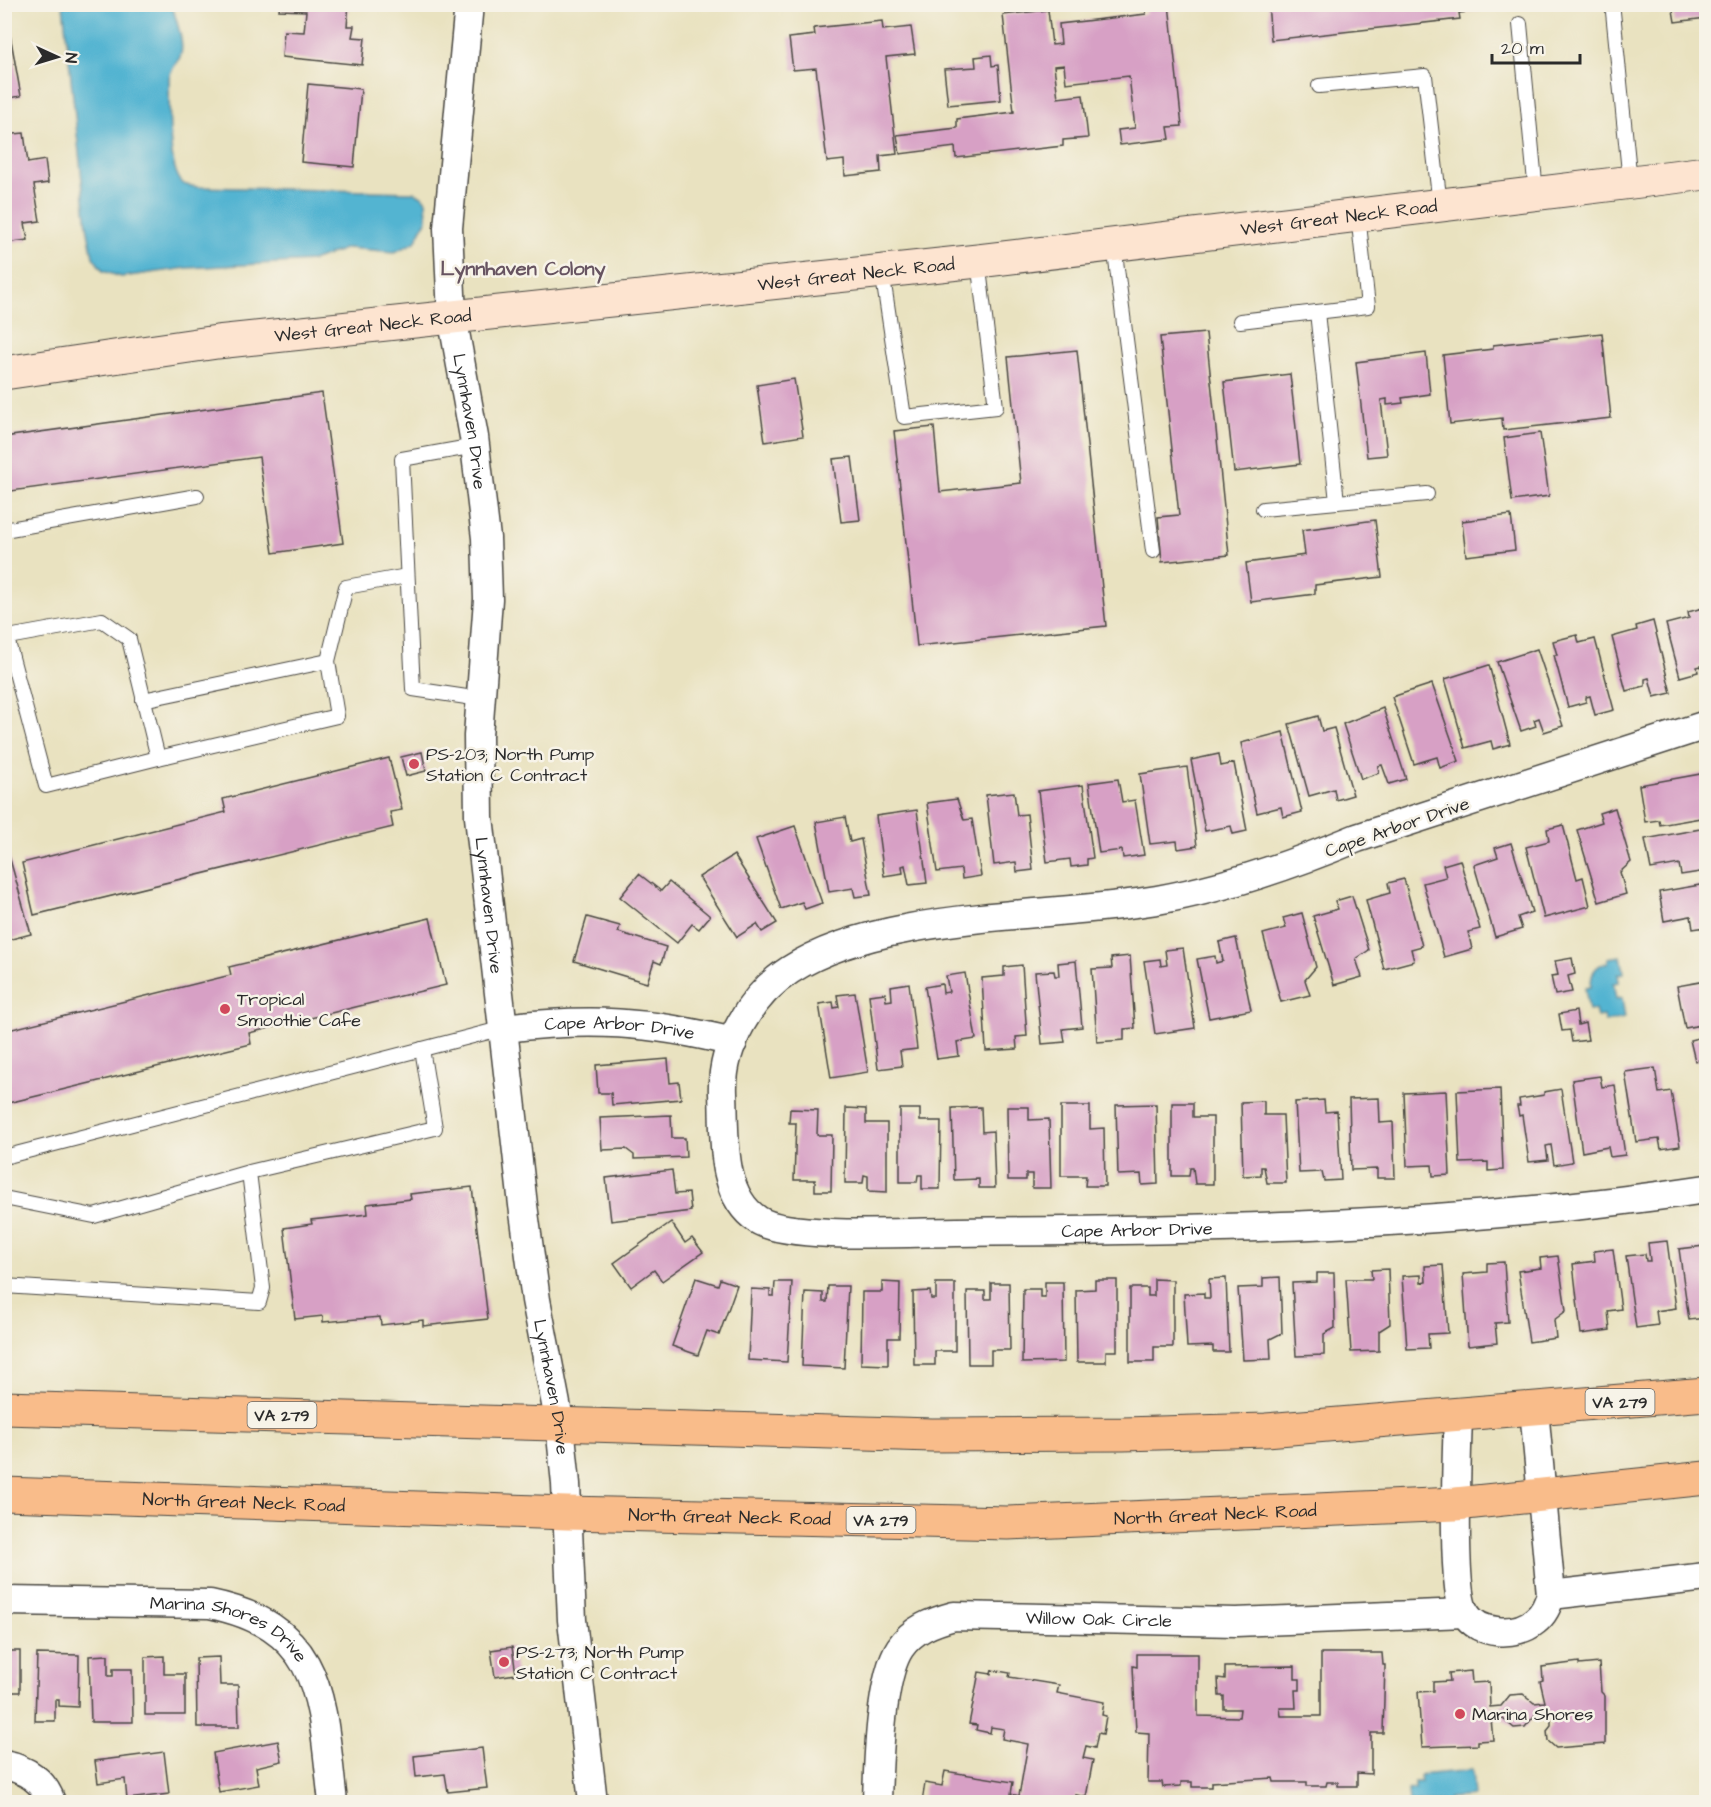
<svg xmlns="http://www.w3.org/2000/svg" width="1711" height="1807" font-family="'Architects Daughter',sans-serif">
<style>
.water{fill:#52b4d1;stroke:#3e707e;stroke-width:1.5}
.building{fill:#d7a0c5}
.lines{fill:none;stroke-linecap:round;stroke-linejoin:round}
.lane-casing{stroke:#484641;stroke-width:16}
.street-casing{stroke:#484641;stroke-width:31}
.secondary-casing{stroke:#484641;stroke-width:35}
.primary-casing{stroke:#484641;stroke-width:35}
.lane{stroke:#fff;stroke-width:14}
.street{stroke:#fff;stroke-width:28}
.secondary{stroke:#fde4d0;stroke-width:33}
.primary{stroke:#f9bc8a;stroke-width:33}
.poi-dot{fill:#d1495b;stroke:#f7f3e8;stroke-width:2}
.labels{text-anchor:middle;stroke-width:5;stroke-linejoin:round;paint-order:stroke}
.shield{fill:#f7f3e8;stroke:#686764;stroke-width:1.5}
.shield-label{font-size:16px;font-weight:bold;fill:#2b2b2b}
.street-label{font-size:18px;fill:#2b2b2b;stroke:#f7f3e8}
.poi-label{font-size:18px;fill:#2b2b2b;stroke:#f7f3e8;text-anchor:start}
.neighbourhood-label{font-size:20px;font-weight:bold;fill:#675461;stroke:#f7f3e8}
</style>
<rect width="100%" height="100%" fill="#f7f3e8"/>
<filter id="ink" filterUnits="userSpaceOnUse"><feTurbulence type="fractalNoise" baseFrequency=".0167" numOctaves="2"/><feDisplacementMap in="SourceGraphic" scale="12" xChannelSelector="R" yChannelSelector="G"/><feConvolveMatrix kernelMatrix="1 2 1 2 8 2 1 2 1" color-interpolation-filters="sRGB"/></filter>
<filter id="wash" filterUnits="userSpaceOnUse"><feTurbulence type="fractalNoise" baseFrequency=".008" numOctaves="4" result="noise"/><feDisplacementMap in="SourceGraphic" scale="24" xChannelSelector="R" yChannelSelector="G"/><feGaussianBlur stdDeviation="1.35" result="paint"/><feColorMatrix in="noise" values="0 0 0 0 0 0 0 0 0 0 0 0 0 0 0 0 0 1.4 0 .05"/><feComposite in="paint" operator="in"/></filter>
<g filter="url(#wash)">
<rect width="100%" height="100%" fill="#e9e2c0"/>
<g class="water">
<path d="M63 5H172C175 18 186 44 180 57 176 65 171 68 169 78 170 99 166 172 184 184 187 186 194 186 198 187L414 192 422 196 426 201 427 219 415 242 395 252 347 248 312 261 187 268 121 277 103 271 93 257 87 226Z"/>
<path d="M1621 956 1624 973 1618 974 1619 982 1613 983 1616 999 1622 998 1625 1018 1605 1022 1603 1016 1597 1017 1595 1010 1589 1011 1585 988 1591 987C1591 973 1594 966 1608 962V958Z"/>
<path d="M1472 1770 1474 1796 1449 1798V1802H1409L1408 1790 1415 1789V1782H1421L1420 1775Z"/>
</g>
<g id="blocks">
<g class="building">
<path d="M280 4H349L347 26H354L352 37 365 38 362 65 282 57 284 31 304 32 306 11 279 10Z"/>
<path d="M1145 4H1169L1182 126 1168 127 1170 139 1120 145 1118 130 1135 128 1129 76 1066 83 1064 65 1054 66 1058 98 1083 95 1088 138 1063 140V146L956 158 955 147 900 154 897 135 957 128V119L1014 112 1003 15 1048 10 1052 45 1061 44 1059 24 1146 14Z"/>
<path d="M1268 4H1519L1520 6 1459 13 1460 19 1271 40Z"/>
<path d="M1672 4H1706V18L1675 22Z"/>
<path d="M6 12 21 96 4 99V13Z"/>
<path d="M882 21 883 30 911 27 915 54 886 57 897 154 880 156 881 172 845 176 844 160 827 162 816 68 793 70 789 38 815 35 814 28Z"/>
<path d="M991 55 992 66 998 65 1001 100 948 105 944 69 976 67 975 57Z"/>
<path d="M308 84 361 89 354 167 301 162Z"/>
<path d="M24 133 28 163 45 160 48 183 34 185 40 221 25 223 28 240 4 243V135Z"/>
<path d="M1206 333 1229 555 1162 562 1158 517 1179 515 1160 337Z"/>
<path d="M1602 333 1611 418 1503 430 1502 418 1450 424 1443 355 1493 349V345Z"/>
<path d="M1077 350 1106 626 917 646 894 431 934 427 940 492 1021 483 1008 357Z"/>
<path d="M1426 353 1430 394 1402 398 1403 403 1387 405V399L1381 400 1387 455 1367 457 1356 362Z"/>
<path d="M1290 374 1300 464 1234 472 1224 382Z"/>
<path d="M794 379 803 436 765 442 757 385Z"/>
<path d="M322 393 343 543 273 553 259 457 4 492V437Z"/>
<path d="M1540 433 1549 496 1512 501 1504 438Z"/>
<path d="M852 457 860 520 841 522 833 459Z"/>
<path d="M1511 515 1515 550 1466 556 1462 521Z"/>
<path d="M1375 520 1382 577 1315 585V594L1251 602 1246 563 1305 555 1302 530Z"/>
<path d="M1706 607V684L1701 666 1697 667 1698 672 1680 677 1666 624 1689 618 1688 612Z"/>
<path d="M1653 621 1671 693 1654 697 1649 678 1645 679V686L1626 691 1612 637 1637 630 1636 626Z"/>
<path d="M1577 635 1579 643 1595 639 1614 710 1595 715 1590 696 1586 697V702L1568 707 1554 655H1557L1553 641Z"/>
<path d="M1537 649 1563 726 1544 732 1539 718 1534 720 1536 726 1521 731 1497 662Z"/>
<path d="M1489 665 1510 744 1493 749 1491 741 1465 748 1445 679Z"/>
<path d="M1432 684 1459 761 1440 768 1437 757 1414 764 1392 697Z"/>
<path d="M1383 708 1406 779 1389 784 1382 765 1378 766 1379 773 1361 779 1343 724Z"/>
<path d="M1318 716 1322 731 1334 728 1353 795 1336 800 1334 789 1309 796 1289 724Z"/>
<path d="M1283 732 1302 812 1283 817 1281 807 1257 813 1241 743Z"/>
<path d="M422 752 426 771 406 776 401 757Z"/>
<path d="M1219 754 1221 766 1234 763 1247 831 1233 834 1231 826 1205 831 1191 760Z"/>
<path d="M389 758 402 810 390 812 393 827 34 915 22 863 226 812 223 799Z"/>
<path d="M1187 767 1197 846 1178 849 1177 841 1150 844 1140 774Z"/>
<path d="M1706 773V817L1660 825 1659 820 1645 822 1639 785Z"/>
<path d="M1118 779 1122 802 1135 800 1144 855 1123 858 1122 850 1099 853 1089 783Z"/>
<path d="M1083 785 1093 858 1087 859V865L1071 867 1070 859 1047 862 1038 791Z"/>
<path d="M1014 792 1017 815 1027 814 1033 870 1017 872 1016 862 994 865 986 795Z"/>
<path d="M957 799 964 820 972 819 981 876 962 879 961 869 937 872 927 803Z"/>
<path d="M1615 808 1631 862 1620 872 1626 894 1599 902 1577 830 1602 822 1599 813Z"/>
<path d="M917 810 927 883 909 885 905 865 902 866 903 873 884 876 876 816Z"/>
<path d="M845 817 850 842 861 839 871 895 855 897 853 888 829 892 816 822Z"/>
<path d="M1563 825 1577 879 1583 877 1590 906 1544 918 1526 847 1549 841 1547 829Z"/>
<path d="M795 826 822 903 805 909 802 902 781 909 756 839Z"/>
<path d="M1706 828V871L1681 875 1679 864 1651 869 1645 839Z"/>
<path d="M4 838 31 934 4 941Z"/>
<path d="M1511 843 1532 912 1518 917 1522 929 1495 937 1474 865 1498 857 1495 848Z"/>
<path d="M734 855 777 923 762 932 757 924 737 937 699 877Z"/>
<path d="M1460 860 1480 929 1468 932 1472 949 1444 957 1423 883 1446 877 1443 865Z"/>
<path d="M639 874 661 891 669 882 710 916 699 929 692 924 677 943 620 897Z"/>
<path d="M1404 879 1422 946 1411 949 1414 961 1384 969 1366 900 1390 893 1388 883Z"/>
<path d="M1706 884V927L1693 929 1691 916 1664 921 1659 892Z"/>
<path d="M1352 896 1369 950 1356 959 1362 977 1334 985 1313 916 1338 909 1335 901Z"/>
<path d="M1302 913 1316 967 1305 980 1310 995 1281 1002 1263 934 1286 928 1283 918Z"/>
<path d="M587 917 620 926 618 932 666 947 661 964 654 961 647 983 574 961Z"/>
<path d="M430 918 446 985 249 1033 251 1044 4 1104V1031L231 975 229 967Z"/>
<path d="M1236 938 1251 1010 1209 1018 1197 959 1215 956 1216 963 1223 961 1219 942Z"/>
<path d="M1183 948 1195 1028 1155 1034 1144 961 1160 959 1161 966 1167 965 1165 950Z"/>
<path d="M1130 956 1135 1028 1124 1029V1040L1097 1042 1092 969 1112 968 1111 958Z"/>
<path d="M1572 958 1575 974 1568 976 1572 992 1555 995 1551 976 1558 975 1555 961Z"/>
<path d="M1076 961 1082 1027 1063 1029 1065 1042 1042 1044 1035 972 1054 971 1055 976H1059L1058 963Z"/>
<path d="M1022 965 1027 1036 1016 1037 1017 1049 986 1051 982 978 1004 976V967Z"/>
<path d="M965 973 976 1039 957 1042 959 1056 937 1059 925 987 942 984 943 993 949 992 946 976Z"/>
<path d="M1706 981V1024L1685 1028 1677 986Z"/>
<path d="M909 983 917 1049 900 1051 902 1066 878 1069 869 995 885 993 886 1001 892 1000 891 986Z"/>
<path d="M855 993 868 1072 831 1078 819 1004 833 1002 834 1008 839 1007 837 995Z"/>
<path d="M1576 1011 1578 1025 1585 1023 1588 1040 1572 1042 1570 1030 1562 1031 1559 1014Z"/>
<path d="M1706 1036V1059L1695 1061 1690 1040Z"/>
<path d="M668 1059 670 1083 679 1082 681 1099 612 1105 611 1093H598L596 1065Z"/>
<path d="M1655 1068 1659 1093 1671 1091 1680 1146 1661 1149 1659 1139 1636 1142 1625 1072Z"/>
<path d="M1600 1076 1602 1087 1615 1085 1625 1155 1610 1157 1608 1147 1582 1152 1572 1080Z"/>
<path d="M1500 1089 1503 1170 1488 1171V1162L1460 1163 1457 1091Z"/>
<path d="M1561 1089 1572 1162 1554 1165 1551 1145 1546 1146 1548 1160 1529 1162 1522 1115 1519 1116 1517 1106H1520L1519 1099 1544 1095V1092Z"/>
<path d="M1446 1091 1450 1175 1433 1176 1432 1165 1407 1166 1404 1093Z"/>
<path d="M1706 1091V1123H1705L1700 1092Z"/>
<path d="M1379 1098 1380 1123 1393 1122 1395 1178H1377V1169L1351 1170 1349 1099Z"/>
<path d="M1324 1100 1325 1112 1337 1111 1341 1180 1324 1181 1322 1172 1299 1173 1295 1102Z"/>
<path d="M1264 1101V1115H1283L1286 1183H1267L1264 1167H1261V1175L1243 1176 1241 1102Z"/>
<path d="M1172 1103H1193V1117H1213V1184H1195L1193 1168H1190L1189 1176H1172Z"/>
<path d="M1156 1104 1158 1184 1142 1185 1141 1174 1118 1175 1116 1105Z"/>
<path d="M1061 1106H1090V1129L1104 1128 1105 1186H1085L1086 1176H1061Z"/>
<path d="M981 1107 982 1132 993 1131 995 1188H979V1179L954 1180 952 1108Z"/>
<path d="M1007 1107H1029V1120L1049 1119 1051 1188H1032V1174H1026V1180H1008Z"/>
<path d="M846 1108 866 1109V1123H887V1192L868 1191V1176L864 1175 863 1183H845Z"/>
<path d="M790 1109 818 1110 817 1135H832L831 1191H815V1180H794L796 1123H789Z"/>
<path d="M900 1109H920V1121H941L940 1189H922V1175H918L917 1182H900Z"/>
<path d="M671 1115 672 1138H685L686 1157 634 1159V1155L626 1149 602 1150 600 1118Z"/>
<path d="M672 1170 675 1194 689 1193 691 1211 611 1221 606 1178Z"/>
<path d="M472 1187 488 1319 423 1326V1320L381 1325 380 1317 323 1322V1316L295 1319 284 1228 312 1224 311 1220 368 1214 367 1204 411 1199 410 1194Z"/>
<path d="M671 1222 685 1243 692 1238 703 1252 662 1281 654 1270 631 1287 614 1263Z"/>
<path d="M1706 1235V1318L1689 1320 1679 1249 1704 1246 1703 1236Z"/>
<path d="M1667 1241 1676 1308 1656 1311 1658 1325 1636 1328 1626 1256 1645 1254 1646 1261H1650L1648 1243Z"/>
<path d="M1613 1249 1621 1309 1608 1311 1610 1330 1581 1334 1573 1264 1595 1261 1594 1251Z"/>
<path d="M1558 1256 1566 1311 1554 1320 1556 1338 1529 1342 1518 1271 1541 1268 1540 1258Z"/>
<path d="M1504 1262 1508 1322 1495 1323 1497 1343 1468 1346 1463 1274 1487 1272V1263Z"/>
<path d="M1443 1265 1448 1333 1428 1334 1429 1348 1407 1349 1402 1276 1421 1275V1283L1426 1282 1425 1266Z"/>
<path d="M1388 1269 1390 1324 1379 1331V1351L1351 1352 1346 1279H1372L1371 1270Z"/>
<path d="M1317 1273H1334L1335 1328 1324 1334V1355L1296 1356 1292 1283 1317 1282Z"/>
<path d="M1280 1277 1282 1333 1270 1339 1271 1359 1243 1360 1238 1288 1263 1287V1278Z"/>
<path d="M696 1278 718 1285 720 1279 737 1285 719 1335 707 1331 698 1355 672 1346Z"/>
<path d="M1226 1278 1229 1352H1213V1346L1187 1347 1184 1294 1204 1293V1298H1210L1209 1279Z"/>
<path d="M1154 1279 1173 1280V1347H1154V1362H1130V1288H1148V1296H1154Z"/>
<path d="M1095 1280H1117V1351H1106V1362H1077L1076 1290 1095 1289Z"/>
<path d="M775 1282H792L787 1362 748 1360 751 1289 770 1290V1296H774Z"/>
<path d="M882 1282 900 1283 899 1338H888V1365L861 1364 862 1292H882Z"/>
<path d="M1045 1282H1063L1064 1362 1022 1363 1023 1289H1040V1297H1045Z"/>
<path d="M936 1283H955V1351H935V1365H914L913 1292 930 1291 931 1299H936Z"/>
<path d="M991 1283H1009L1010 1350H991V1364H968L967 1291H985V1299H991Z"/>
<path d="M828 1286H848L844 1368 802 1366 805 1292 823 1293V1302H827Z"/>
<path d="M512 1647 516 1674 495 1677 491 1650Z"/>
<rect x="4" y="1651" width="16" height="41"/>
<path d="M1321 1653H1382L1383 1665H1385L1383 1733H1371V1774L1357 1773V1786H1338V1782H1327L1326 1786H1307V1782H1274L1273 1778 1212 1782V1787H1192V1782H1181V1786L1163 1787 1162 1782H1148L1149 1733 1136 1732 1133 1666 1137 1667V1654H1198V1716L1239 1717 1240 1709H1224V1696H1219L1218 1678 1225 1679V1667L1295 1666V1679H1300V1690H1295L1296 1708H1280L1281 1716H1321Z"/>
<path d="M37 1654 79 1655 78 1707 59 1706V1700H55V1721H35Z"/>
<path d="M108 1655V1676H113V1669H132L133 1722H91L89 1656Z"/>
<path d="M164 1656V1674H185V1715H145V1657Z"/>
<path d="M219 1657 220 1685H238L239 1727H197L196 1658Z"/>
<path d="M1579 1662V1665L1599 1663 1601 1692 1605 1696V1744L1556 1748 1548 1741 1547 1731 1551 1726V1716L1546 1717V1714L1535 1715 1525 1727 1514 1728 1503 1719H1491L1493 1740 1478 1741V1745L1422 1747 1418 1692 1433 1691V1682L1450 1681 1449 1673 1471 1671 1472 1683 1489 1682 1490 1707 1501 1706 1510 1695 1523 1694 1534 1703 1545 1702 1540 1681 1543 1680 1542 1667Z"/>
<path d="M992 1670 1010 1673 1009 1677 1059 1685 1057 1693 1104 1702 1102 1715 1106 1716 1103 1734 1098 1733 1095 1748 1086 1746 1083 1758 1093 1760 1086 1797 1076 1795 1075 1802H922L925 1783 942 1786 945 1771 1013 1782 1011 1794 1019 1796 1028 1744 1002 1739 1004 1729 991 1727 990 1733 976 1730 977 1725 969 1724 979 1672 991 1674Z"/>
<path d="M278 1741 282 1761 256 1767 259 1785 219 1792 213 1753Z"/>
<path d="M482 1748 487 1788 448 1792 445 1774 416 1777 414 1756Z"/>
<path d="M164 1752 169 1794 127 1799 125 1779 98 1783 95 1761Z"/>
<path d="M285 1797 286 1802H254V1801Z"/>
</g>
</g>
</g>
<g filter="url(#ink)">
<use href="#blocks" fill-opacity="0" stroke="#484641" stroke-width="1.5"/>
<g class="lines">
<g class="lane-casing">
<g id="lane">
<path d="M1613 12 1630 182"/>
<path d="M1520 24 1536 193"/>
<path d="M1319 86 1425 76 1440 205"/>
<path d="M1114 245 1153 551"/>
<path d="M882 271 904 417 996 407 978 261"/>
<path d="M1240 321 1368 306 1358 215"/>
<path d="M475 446 402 459 413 689 480 699"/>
<path d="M1337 502 1427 494"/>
<path d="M1263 509 1337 502 1317 312"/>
<path d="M4 530 197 496"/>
<path d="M4 627 46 786 158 758"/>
<path d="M8 637 102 620 129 639 158 758 337 716 328 661 346 587 407 576"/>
<path d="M143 700 328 661"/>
<path d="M4 1157 504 1028"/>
<path d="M4 1198 94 1216 249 1172"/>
<path d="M4 1286 259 1302 263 1288 249 1172 435 1128 422 1049"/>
</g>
</g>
<g class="street-casing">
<g id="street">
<path id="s1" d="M469 4 448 228 452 316 474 437 486 538 488 599 478 736 479 817 523 1205 536 1300 560 1425 566 1484 572 1620 593 1802"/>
<path id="s2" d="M1706 725 1357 838C1292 865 1226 888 1157 900 1050 918 880 911 790 970 751 995 721 1046 723 1093 725 1134 719 1195 758 1220 789 1240 915 1232 957 1232 1208 1230 1458 1227 1706 1189"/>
<path id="s3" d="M504 1028C590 1018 648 1021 733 1042"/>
<path d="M1458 1416C1457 1450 1451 1591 1465 1613 1478 1635 1516 1637 1535 1621 1544 1614 1547 1606 1551 1595L1534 1409"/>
<path d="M1551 1595 1706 1577"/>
<path id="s4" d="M4 1601 210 1604C327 1628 321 1704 333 1802"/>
<path d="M4 1765C26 1769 44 1781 51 1802"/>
<path id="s5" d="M877 1802C878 1766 880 1678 900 1648 913 1629 932 1622 954 1616L1236 1622 1465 1613"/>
</g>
</g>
<g class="secondary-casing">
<g id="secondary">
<path id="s6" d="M4 373 217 342 978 261 1706 173"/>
</g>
</g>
<g class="primary-casing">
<g id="primary">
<path d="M4 1408 932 1435 1123 1434 1266 1430 1706 1394"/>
<path id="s7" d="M4 1494 567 1513 1008 1523 1456 1504 1706 1478"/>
</g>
</g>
<use href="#lane" class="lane"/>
<use href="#street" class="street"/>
<use href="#secondary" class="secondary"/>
<use href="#primary" class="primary"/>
</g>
</g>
<g class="poi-dot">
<circle cx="414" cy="764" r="6"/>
<circle cx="225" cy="1009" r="6"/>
<circle cx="504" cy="1662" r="6"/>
<circle cx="1460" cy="1714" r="6"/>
</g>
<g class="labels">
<g class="shield">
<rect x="1585.5" y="1389" width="69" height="26" rx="4.5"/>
<rect x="247.5" y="1402" width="69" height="26" rx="4.5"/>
<rect x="846.5" y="1507" width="69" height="26" rx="4.5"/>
</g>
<g class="shield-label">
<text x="1620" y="1408">VA 279</text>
<text x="282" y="1421">VA 279</text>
<text x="881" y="1526">VA 279</text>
</g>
<g class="street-label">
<text dy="6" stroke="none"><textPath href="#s6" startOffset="1344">West Great Neck Road</textPath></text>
<text dy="6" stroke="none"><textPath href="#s6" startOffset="858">West Great Neck Road</textPath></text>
<text dy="6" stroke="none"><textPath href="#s6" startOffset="372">West Great Neck Road</textPath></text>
<text dy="6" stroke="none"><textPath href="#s1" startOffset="420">Lynnhaven Drive</textPath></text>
<text transform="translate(1397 827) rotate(-19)" y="6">Cape Arbor Drive</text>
<text dy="6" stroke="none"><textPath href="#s1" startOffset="906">Lynnhaven Drive</textPath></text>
<text dy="6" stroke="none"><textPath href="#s3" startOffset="116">Cape Arbor Drive</textPath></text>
<text dy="6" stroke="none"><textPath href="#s2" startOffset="1617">Cape Arbor Drive</textPath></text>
<text dy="6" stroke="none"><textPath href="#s1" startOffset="1392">Lynnhaven Drive</textPath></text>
<text dy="6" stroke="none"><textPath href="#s7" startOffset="240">North Great Neck Road</textPath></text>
<text dy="6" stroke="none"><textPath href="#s7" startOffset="1212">North Great Neck Road</textPath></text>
<text dy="6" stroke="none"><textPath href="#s7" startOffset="726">North Great Neck Road</textPath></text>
<text dy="6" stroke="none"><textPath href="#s5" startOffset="366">Willow Oak Circle</textPath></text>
<text dy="6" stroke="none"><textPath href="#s4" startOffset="232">Marina Shores Drive</textPath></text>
</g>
<g class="poi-label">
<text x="426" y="760">PS-203; North Pump<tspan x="426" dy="21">Station C Contract</tspan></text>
<text x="237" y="1005">Tropical<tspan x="237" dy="21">Smoothie Cafe</tspan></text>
<text x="516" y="1658">PS-273; North Pump<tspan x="516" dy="21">Station C Contract</tspan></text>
<text x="1472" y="1720">Marina Shores</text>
</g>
<g class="neighbourhood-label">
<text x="523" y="275">Lynnhaven Colony</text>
</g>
</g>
<rect width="1711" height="1807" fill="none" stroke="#f7f3e8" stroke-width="24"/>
<g transform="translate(57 57) rotate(94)" stroke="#f7f3e8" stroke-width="4.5" paint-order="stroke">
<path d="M0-4.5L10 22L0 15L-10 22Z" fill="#2b2b2b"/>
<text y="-9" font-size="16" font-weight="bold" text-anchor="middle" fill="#2b2b2b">N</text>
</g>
<path d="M1492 54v9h88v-9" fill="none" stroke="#2b2b2b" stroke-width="3"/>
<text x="1501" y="54" font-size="18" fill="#2b2b2b" stroke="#f7f3e8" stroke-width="4.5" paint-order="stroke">20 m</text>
</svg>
